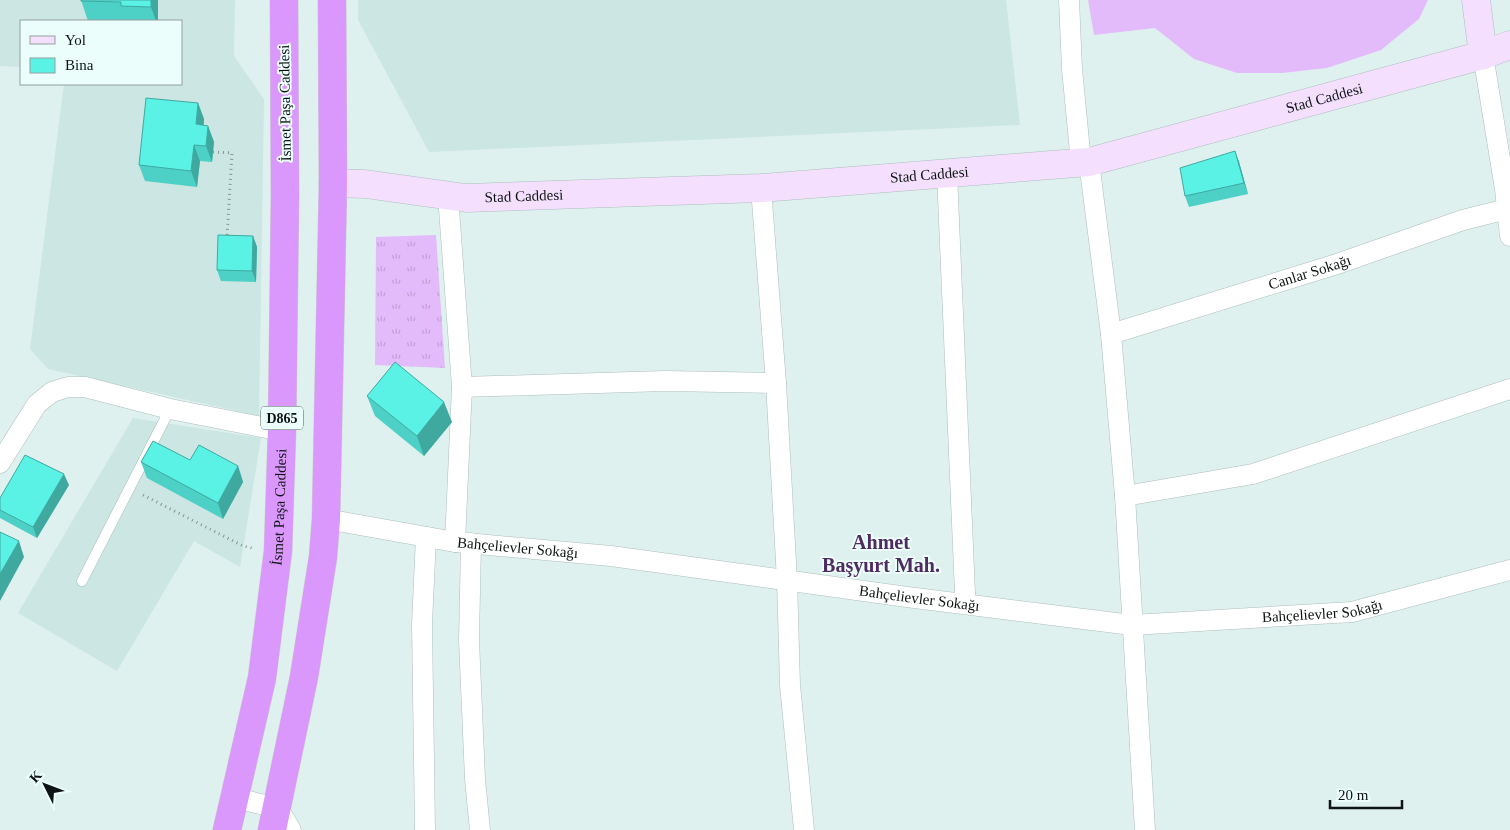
<svg xmlns="http://www.w3.org/2000/svg" width="1510" height="830" font-family="'Times New Roman',serif">
<style>
.built{fill:#cbe6e3}
.grass{fill:url(#grass-tufts)}
.pitch{fill:#e3bbfa}
.lines{fill:none;stroke-linecap:round;stroke-linejoin:round}
.lane-casing{stroke:#adbebc;stroke-width:11}
.street-casing{stroke:#adbebc;stroke-width:21}
.secondary-casing{stroke:#adbebc;stroke-width:29}
.highway-casing{stroke:#cfd0d0;stroke-width:29}
.path{stroke:#889593;stroke-width:3;stroke-dasharray:1 4;stroke-linecap:butt}
.lane{stroke:#fff;stroke-width:10}
.street{stroke:#fff;stroke-width:20}
.secondary{stroke:#f4e0fe;stroke-width:28}
.highway{stroke:#da98fd;stroke-width:28}
.wall{fill:#4dd0c5}
.shaded-wall{fill:#3fa9a0}
.building{fill:#5af2e5;stroke:#3fa9a0}
.labels{text-anchor:middle;stroke-width:4;stroke-linejoin:round;paint-order:stroke}
.shield{fill:#ecfefc;stroke:#515a59;stroke-width:1}
.shield-label{font-size:14px;font-weight:bold;fill:#0e1413}
.street-label{font-size:15px;fill:#0e1413;stroke:#ecfefc}
.district-label{font-size:20px;font-weight:bold;fill:#502b62;stroke:#ecfefc}
</style>
<defs>
<pattern id="grass-tufts" width="24" height="20" patternUnits="userSpaceOnUse" patternTransform="scale(1.25)"><rect width="24" height="20" fill="#e3bbfa"/><path d="M3 7l-1-3M5 7V3M7 7l1-3M15 17l-1-3M17 17v-4M19 17l1-3" fill="none" stroke="#c2a0d5"/></pattern>
</defs>
<rect width="100%" height="100%" fill="#dff1ee"/>
<g class="built">
<path d="M0 0H235L234 56 264 99 259 416 48 369 30 349 64 84H181V21H21V67L0 66Z"/>
<path d="M358 0H1006L1020 125 429 152 358 20Z"/>
<path d="M133 418 261 438 240 567 194 541 117 671 18 613Z"/>
</g>
<path class="grass" d="M436 235 445 368 375 365 376 237Z"/>
<path class="pitch" d="M1088 0H1428L1419 19 1381 50 1327 68 1282 73H1237L1194 59 1155 28 1094 35Z"/>
<g class="lines">
<g class="lane-casing">
<path id="lane" d="M82 581 170 409"/>
</g>
<g class="street-casing">
<g id="street">
<path d="M1069 0 1072 69 1081 162"/>
<path d="M1483 55 1505 189 1510 236"/>
<path d="M1089 162 1111 334 1125 496 1145 830"/>
<path d="M947 174 965 593 962 603"/>
<path d="M761 188 776 383 787 580 790 685 804 830"/>
<path d="M448 195 462 387 455 542"/>
<path id="s1" d="M1111 334 1337 264 1463 220 1507 209"/>
<path d="M462 387 665 381 776 383"/>
<path d="M0 463 37 404 52 392 68 387H85L170 409 282 431"/>
<path d="M1125 496 1253 474 1510 389"/>
<path id="s2" d="M326 519 455 542 611 556 907 597 1132 625 1352 612 1510 570"/>
<path d="M471 543 469 640 475 779 480 830"/>
<path d="M235 798 278 808 291 830"/>
<path d="M425 830 422 624 426 537"/>
</g>
</g>
<g class="secondary-casing">
<g id="secondary">
<path d="M1476 0 1483 55"/>
<path id="s3" d="M333 183 365 184 466 198 761 188 1089 162 1483 55 1510 45"/>
</g>
</g>
<g class="highway-casing">
<g id="highway">
<path id="s4" d="M227 830 262 678 278 551 282 431 285 196 284 0"/>
<path d="M272 830 304 677 323 557 326 519 333 183 332 0"/>
</g>
</g>
<g class="path">
<path d="M213 152 232 153 227 237"/>
<path d="M143 495 243 546 252 548"/>
</g>
<use href="#lane" class="lane"/>
<use href="#street" class="street"/>
<use href="#secondary" class="secondary"/>
<use href="#highway" class="highway"/>
</g>
<g class="wall">
<path d="M81 0H158V21H88Z"/>
<path d="M198 103 204 119V125L208 126 214 142 212 162 200 161 197 187 145 181 139 165Z"/>
<path d="M1235 151 1239 162 1248 194 1189 207 1185 196Z"/>
<path d="M253 236 257 247 256 282 221 281 217 270Z"/>
<path d="M367 396 452 422 424 456 375 416Z"/>
<path d="M190 460 238 466 243 482 223 519 147 478 141 462Z"/>
<path d="M69 485 37 538 0 518V498Z"/>
</g>
<g class="shaded-wall">
<path d="M151 0H158V21H156L151 7Z"/>
<path d="M198 103 204 119 202 140 196 124Z"/>
<path d="M208 126 214 142 212 162 206 146Z"/>
<path d="M194 145 200 161 197 187 191 171Z"/>
<path d="M1235 151 1239 162 1248 194 1244 183Z"/>
<path d="M253 236 257 247 256 282 252 271Z"/>
<path d="M444 402 452 422 424 456 417 436Z"/>
<path d="M238 466 243 482 223 519 218 503Z"/>
<path d="M64 474 69 485 37 538 33 527Z"/>
<path d="M19 541 24 557 0 601V574Z"/>
</g>
<g class="building">
<path d="M81 0H151V7L121 6V2L81 1Z"/>
<path d="M146 98 198 103 196 124 208 126 206 146 194 145 191 171 139 165Z"/>
<path d="M1235 151 1244 183 1185 196 1180 168Z"/>
<path d="M218 235 253 236 252 271 217 270Z"/>
<path d="M395 362 444 402 417 436 367 396Z"/>
<path d="M153 441 190 460 199 445 238 466 218 503 141 462Z"/>
<path d="M25 455 64 474 33 527 0 510V498Z"/>
<path d="M0 532 19 541 0 574Z"/>
</g>
<g class="labels">
<rect class="shield" x="261" y="406.5" width="42" height="23" rx="4"/>
<g class="shield-label">
<text x="282" y="423">D865</text>
</g>
<g class="street-label">
<text dy="5" stroke="none"><textPath href="#s3" startOffset="1002">Stad Caddesi</textPath></text>
<text transform="translate(285 103) rotate(-91)" y="5">İsmet Paşa Caddesi</text>
<text dy="5" stroke="none"><textPath href="#s3" startOffset="598">Stad Caddesi</textPath></text>
<text dy="5" stroke="none"><textPath href="#s3" startOffset="192">Stad Caddesi</textPath></text>
<text dy="5" stroke="none"><textPath href="#s1" startOffset="208">Canlar Sokağı</textPath></text>
<text dy="5" stroke="none"><textPath href="#s4" startOffset="328">İsmet Paşa Caddesi</textPath></text>
<text dy="5" stroke="none"><textPath href="#s2" startOffset="194">Bahçelievler Sokağı</textPath></text>
<text dy="5" stroke="none"><textPath href="#s2" startOffset="599">Bahçelievler Sokağı</textPath></text>
<text dy="5" stroke="none"><textPath href="#s2" startOffset="1004">Bahçelievler Sokağı</textPath></text>
</g>
<g class="district-label">
<text x="881" y="549">Ahmet<tspan x="881" dy="23">Başyurt Mah.</tspan></text>
</g>
</g>
<rect x="20" y="20" width="162" height="65" fill="#ecfefc" stroke="#93a09f"/>
<rect x="30" y="36" width="25" height="8" fill="#f4e0fe" stroke="#93a09f"/>
<text x="65" y="45" font-size="15" fill="#0e1413">Yol</text>
<rect x="30" y="58" width="25" height="15" fill="#5af2e5" stroke="#93a09f"/>
<text x="65" y="70" font-size="15" fill="#0e1413">Bina</text>
<g transform="translate(45 785) rotate(312)" stroke="#ecfefc" stroke-width="4" paint-order="stroke">
<path d="M0-4L9 19L0 12L-9 19Z" fill="#0e1413"/>
<text y="-8" font-size="14" font-weight="bold" text-anchor="middle" fill="#0e1413">K</text>
</g>
<path d="M1330 800v8h72v-8" fill="none" stroke="#0e1413" stroke-width="2.5"/>
<text x="1338" y="800" font-size="15" fill="#0e1413" stroke="#ecfefc" stroke-width="4" paint-order="stroke">20 m</text>
</svg>
